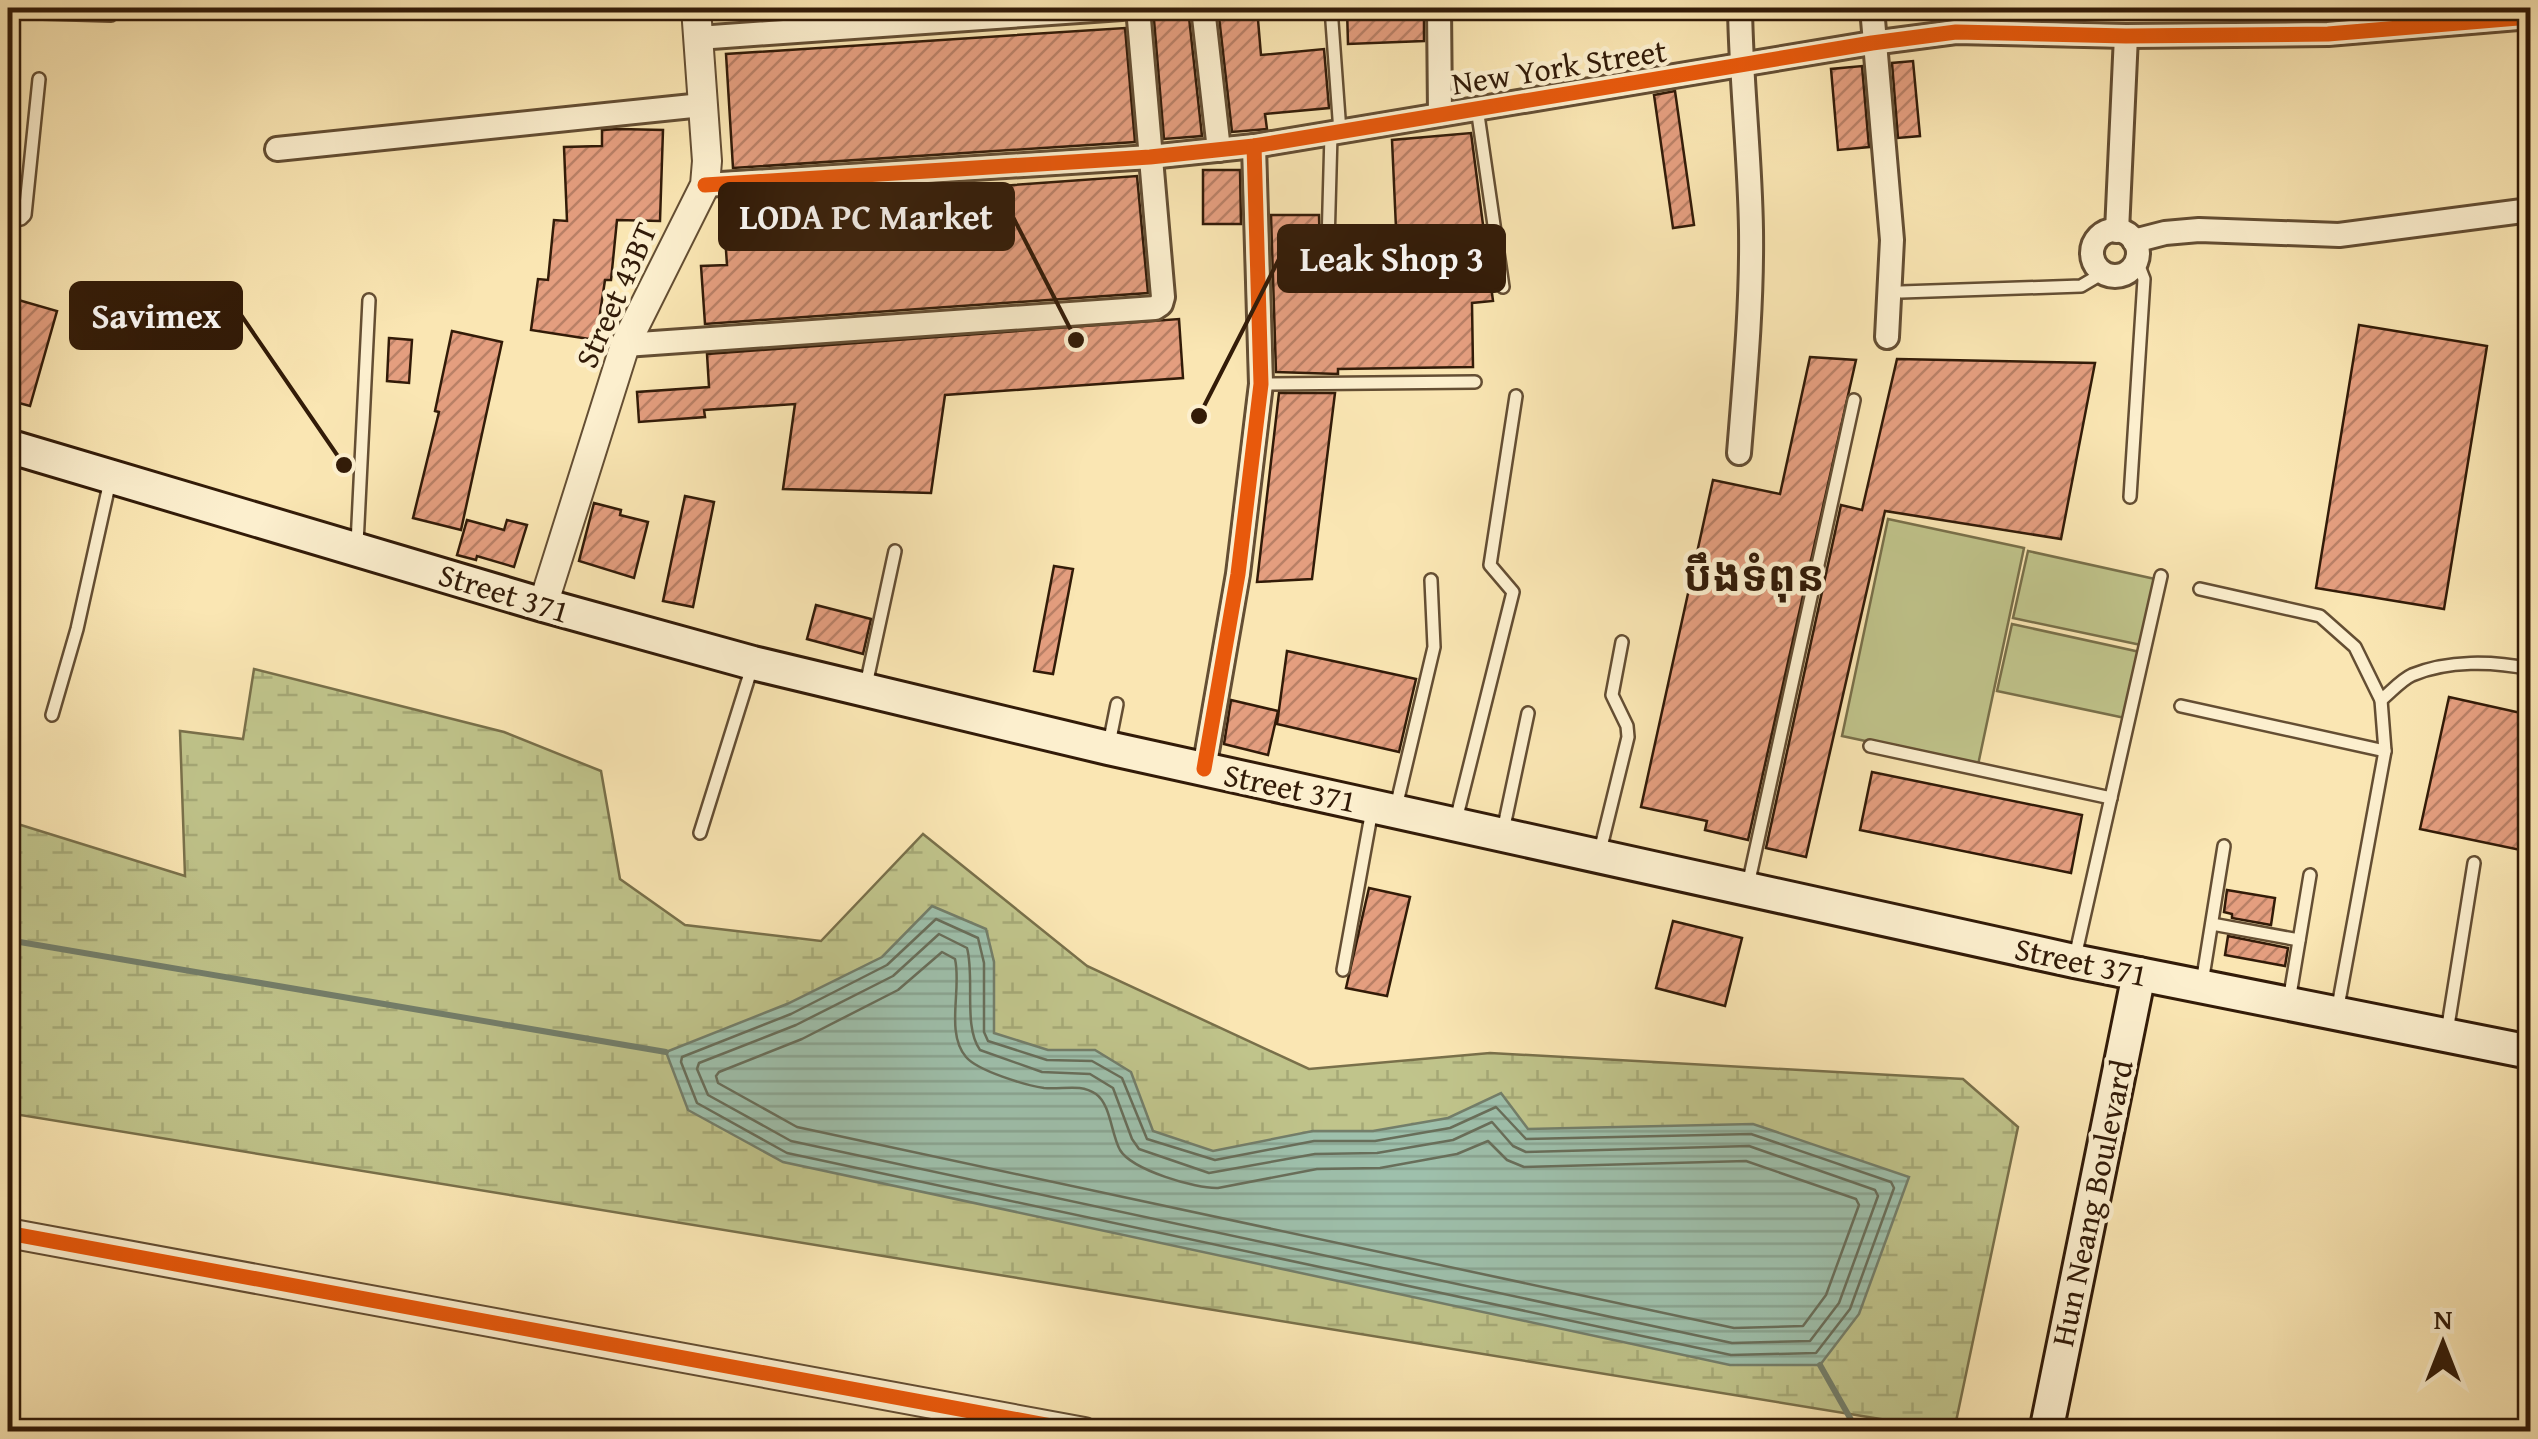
<svg xmlns="http://www.w3.org/2000/svg" width="2538" height="1439" font-family="'Gentium Book Plus','Noto Sans Khmer',serif">
<style>
.grass{fill:#c0c48b;stroke:#79704a;stroke-width:2.5}
.wetland{fill:url(#wetland-marsh);stroke:#79704a;stroke-width:2.5}
.water{fill:url(#water-rules);stroke:#737e6a;stroke-width:2.5}
.lines{fill:none;stroke-linecap:round;stroke-linejoin:round}
.shore{stroke:#686e5a;stroke-width:2.5}
.stream{stroke:#737e6a;stroke-width:6}
.building{fill:url(#building-hatch);stroke:#321b08;stroke-width:2.5}
.service-casing{stroke:#644e33;stroke-width:16}
.minor-casing{stroke:#644e33;stroke-width:28}
.tertiary-casing{stroke:#644e33;stroke-width:32}
.secondary-casing{stroke:#321b08;stroke-width:38}
.service{stroke:#fcefce;stroke-width:11}
.minor{stroke:#fcefce;stroke-width:22}
.tertiary{stroke:#fcefce;stroke-width:28}
.secondary{stroke:#fcefce;stroke-width:32}
.cycleway-casing{stroke:#fcefce;stroke-width:21}
.cycleway{stroke:#e8590c;stroke-width:15}
.labels{text-anchor:middle;stroke-width:9;stroke-linejoin:round;paint-order:stroke}
.street-label{font-size:32px;fill:#321b08;stroke:#fcefce}
.district-label{font-size:42px;font-weight:bold;fill:#321b08;stroke:#fcefce}
.leader{fill:none;stroke:#321b08;stroke-width:4}
.callout-dot{fill:#321b08;stroke:#fcefce;stroke-width:4}
.callout{fill:#321b08;stroke:#321b08;stroke-width:4}
.callout-label{font-size:35px;text-anchor:middle;font-weight:bold;fill:#fff}
</style>
<defs>
<pattern id="wetland-marsh" width="20" height="14" patternUnits="userSpaceOnUse" patternTransform="scale(2.5)"><rect width="20" height="14" fill="#c0c48b"/><path d="M1 5h8M5 5V1M11 12h8M15 12V8" fill="none" stroke="#a5a876"/></pattern>
<pattern id="water-rules" width="6" height="5" patternUnits="userSpaceOnUse" patternTransform="scale(2.5)"><rect width="6" height="5" fill="#9ec0ac"/><path d="M0 2.5h6" fill="none" stroke="#89a492"/></pattern>
<pattern id="building-hatch" width="6" height="6" patternUnits="userSpaceOnUse" patternTransform="scale(2.5)"><rect width="6" height="6" fill="#e49e7f"/><path d="M-1 1l2-2M0 6l6-6M5 7l2-2" fill="none" stroke="#b98066"/></pattern>
</defs>
<rect width="100%" height="100%" fill="#fae6b3"/>
<filter id="stains"><feTurbulence type="fractalNoise" baseFrequency=".002" numOctaves="4"/><feColorMatrix values="0 0 0 0 .2 0 0 0 0 .09 0 0 0 0 .02 0 0 0 .5 -.17"/></filter>
<radialGradient id="worn" r=".72"><stop offset=".6" stop-color="#630" stop-opacity="0"/><stop offset="1" stop-color="#630" stop-opacity=".3"/></radialGradient>
<g class="grass">
<polygon points="1888,519 2024,548 1978,765 1842,736"/>
<polygon points="2028,551 2155,579 2141,645 2013,618"/>
<polygon points="2012,624 2140,652 2125,718 1997,691"/>
</g>
<polygon class="wetland" points="254,669 504,732 601,771 620,879 685,925 821,941 923,834 1087,966 1309,1069 1490,1053 1963,1079 2018,1127 1954,1431 8,1113 8,821 185,876 180,731 243,739"/>
<polygon class="water" points="932,906 986,929 994,962 994,1033 1048,1050 1095,1050 1131,1072 1153,1131 1213,1151 1313,1131 1373,1131 1448,1118 1501,1093 1528,1129 1753,1124 1909,1177 1859,1314 1820,1365 1730,1365 783,1162 688,1110 666,1052 787,1004 882,957"/>
<g class="lines">
<g class="shore">
<polygon points="936,919 978,938 984,963 984,1032 988,1041 1047,1060 1092,1061 1122,1078 1147,1139 1215,1160 1314,1141 1375,1141 1450,1128 1496,1107 1526,1139 1751,1134 1891,1182 1894,1188 1850,1309 1816,1353 1731,1355 787,1153 697,1103 681,1062 682,1057 791,1014 887,965"/>
<path d="M939,934L967,948C975,977 963,1027 980,1050L1042,1072L1090,1074L1113,1088L1132,1139L1139,1149L1209,1173L1315,1154L1377,1153L1453,1140L1492,1122L1513,1146L1526,1152L1749,1146L1875,1190L1878,1196L1839,1303L1810,1341L1732,1343L791,1141L708,1095L697,1069L699,1063L796,1025L893,976Z"/>
<path d="M942,952L955,959C962,989 945,1032 966,1057C978,1071 1025,1085 1044,1088C1062,1090 1080,1083 1096,1094C1111,1105 1111,1134 1120,1150C1132,1170 1196,1189 1218,1188L1317,1169L1380,1168L1457,1154L1488,1141L1507,1160L1524,1167L1746,1161L1856,1199L1859,1205L1826,1295L1803,1326L1734,1328L797,1127L718,1083L716,1076L719,1072L802,1039L898,990Z"/>
</g>
<g class="stream">
<polyline points="8,940 666,1052"/>
<polyline points="1820,1365 1858,1432"/>
</g>
</g>
<g class="building">
<polygon points="1153,8 1188,8 1202,136 1164,139"/>
<polygon points="1218,8 1257,8 1261,55 1324,49 1329,108 1265,114 1267,129 1232,132"/>
<polygon points="1424,8 1424,41 1348,44 1347,9"/>
<polygon points="1125,28 1135,142 733,168 726,54"/>
<polygon points="1913,61 1920,136 1898,138 1892,63"/>
<polygon points="1862,66 1869,147 1838,150 1831,69"/>
<polygon points="1675,91 1694,225 1673,228 1654,95"/>
<polygon points="619,129 663,130 660,221 617,220 611,280 605,280 596,340 531,330 538,279 548,280 554,220 567,221 564,147 602,146 602,130"/>
<polygon points="1471,133 1493,301 1472,303 1473,367 1338,369 1338,374 1276,372 1271,215 1319,215 1320,252 1397,250 1392,140"/>
<polygon points="1203,170 1240,170 1241,224 1203,224"/>
<polygon points="1137,176 1148,293 705,324 701,266 727,265 723,206 736,205 735,198 793,194 793,201"/>
<polygon points="8,297 57,311 30,406 8,400"/>
<polygon points="1179,319 1183,378 945,395 931,493 783,489 795,404 704,410 705,417 639,422 637,392 709,387 707,354"/>
<polygon points="2359,325 2487,346 2444,609 2316,588"/>
<polygon points="452,331 502,342 461,530 413,518 439,412 435,411"/>
<polygon points="389,338 412,340 409,383 387,381"/>
<polygon points="1810,357 1856,360 1748,840 1705,830 1707,821 1641,807 1713,480 1780,494"/>
<polygon points="1897,359 2095,363 2061,539 1885,511 1806,857 1766,848 1841,505 1862,510"/>
<polygon points="1279,393 1335,393 1312,579 1257,582"/>
<polygon points="685,496 714,502 693,607 663,601"/>
<polygon points="594,503 621,510 620,515 648,522 634,578 579,561"/>
<polygon points="467,520 504,530 507,520 527,525 514,567 477,556 476,560 457,555"/>
<polygon points="1054,566 1073,569 1053,674 1034,671"/>
<polygon points="816,605 871,619 863,654 807,639"/>
<polygon points="1287,651 1416,679 1399,752 1277,724"/>
<polygon points="2449,697 2530,715 2530,852 2420,829"/>
<polygon points="1231,700 1278,711 1268,755 1224,744"/>
<polygon points="1872,772 2082,815 2071,873 1860,830"/>
<polygon points="1369,888 1410,897 1387,996 1346,988"/>
<polygon points="2227,890 2275,898 2271,925 2232,918 2232,914 2224,912"/>
<polygon points="1673,921 1742,938 1725,1006 1656,988"/>
<polygon points="2228,936 2288,948 2285,966 2225,955"/>
</g>
<g class="lines">
<g class="service-casing">
<g id="service">
<polyline points="1331,8 1340,132"/>
<polyline points="8,12 111,15"/>
<polyline points="1477,108 1503,287"/>
<polyline points="8,220 21,219 25,215 39,79"/>
<polyline points="1328,244 1331,134"/>
<polyline points="1901,292 2081,286 2103,273"/>
<polyline points="1261,384 1475,382"/>
<polyline points="2130,497 2144,279 2137,261"/>
<polyline points="357,544 369,300"/>
<polyline points="2200,589 2320,616 2355,647 2381,700 2385,751 2337,1012"/>
<polyline points="866,685 895,551"/>
<path d="M2381,700C2391,692 2401,680 2412,675C2448,660 2493,661 2530,669"/>
<polyline points="2181,706 2385,751"/>
<polyline points="52,715 77,629 110,481"/>
<polyline points="1109,744 1117,704"/>
<polyline points="1870,746 2111,798"/>
<polyline points="1396,807 1434,647 1431,580"/>
<polyline points="1455,824 1513,592 1490,565 1516,396"/>
<polyline points="1503,831 1528,713"/>
<polyline points="700,833 752,667"/>
<polyline points="1599,855 1628,737 1627,726 1612,695 1622,642"/>
<polyline points="1748,885 1854,400"/>
<polyline points="2212,924 2299,940"/>
<polyline points="2075,957 2161,576"/>
<polyline points="1343,970 1372,810"/>
<polyline points="2202,983 2224,846"/>
<polyline points="2289,1001 2310,875"/>
<polyline points="2447,1032 2474,863"/>
</g>
</g>
<g class="minor-casing">
<g id="minor">
<polyline points="1203,8 1219,150"/>
<polyline points="1439,8 1440,114"/>
<polyline points="1872,8 1892,240 1887,337"/>
<polyline points="698,38 1122,8"/>
<polyline points="277,149 702,105"/>
<polyline points="705,185 1150,157 1254,146 1872,43 1956,32 2126,36 2328,34 2530,17"/>
<circle cx="2115" cy="253" r="23"/>
<polyline points="2117,231 2126,36"/>
<polyline points="2134,241 2165,233 2199,230 2339,235 2530,210"/>
<polyline points="625,345 1155,308 1161,304 1163,297 1138,8"/>
<path d="M1739,453C1745,379 1752,305 1751,230C1750,156 1741,82 1740,8"/>
<polyline points="1204,769 1238,574 1261,384 1254,146"/>
</g>
</g>
<g class="tertiary-casing">
<g id="tertiary">
<polyline points="543,605 625,345 705,185 707,161 696,8"/>
<polyline points="8,1233 1084,1432"/>
</g>
</g>
<g class="secondary-casing">
<g id="secondary">
<polyline points="8,446 543,605 753,663 1108,748 2074,961 2530,1052"/>
<polyline points="2046,1432 2139,974"/>
</g>
</g>
<use href="#service" class="service"/>
<use href="#minor" class="minor"/>
<use href="#tertiary" class="tertiary"/>
<use href="#secondary" class="secondary"/>
<g class="cycleway-casing">
<g id="cycleway">
<polyline points="705,185 1150,157 1254,146 1872,43 1956,32 2126,36 2328,34 2530,17"/>
<polyline points="1204,769 1238,574 1261,384 1254,146"/>
<polyline points="8,1233 1084,1432"/>
</g>
</g>
<use href="#cycleway" class="cycleway"/>
</g>
<g class="labels">
<g class="street-label">
<text transform="translate(1559 67) rotate(-9)" y="11">New York Street</text>
<text transform="translate(616 295) rotate(-66)" y="11">Street 43BT</text>
<text transform="translate(504 593) rotate(17)" y="11">Street 371</text>
<text transform="translate(1290 788) rotate(12)" y="11">Street 371</text>
<text transform="translate(2081 962) rotate(12)" y="11">Street 371</text>
<text transform="translate(2092 1203) rotate(-78)" y="11">Hun Neang Boulevard</text>
</g>
<g class="district-label">
<text x="1754" y="591">បឹងទំពុន</text>
</g>
</g>
<path class="leader" d="M1076 340L1013 217M1199 416L1279 259M344 465L241 315"/>
<g class="callout-dot">
<circle cx="1076" cy="340" r="10"/>
<circle cx="1199" cy="416" r="10"/>
<circle cx="344" cy="465" r="10"/>
</g>
<g class="callout">
<rect x="720" y="184" width="293" height="65" rx="10"/>
<rect x="1279" y="226" width="225" height="65" rx="10"/>
<rect x="71" y="283" width="170" height="65" rx="10"/>
</g>
<g class="callout-label">
<text x="866" y="229">LODA PC Market</text>
<text x="1392" y="271">Leak Shop 3</text>
<text x="156" y="328">Savimex</text>
</g>
<rect width="2538" height="1439" fill="none" stroke="#fae6b3" stroke-width="40"/>
<rect x="10" y="10" width="2518" height="1419" fill="none" stroke="#321b08" stroke-width="5"/>
<rect x="20" y="20" width="2498" height="1399" fill="none" stroke="#321b08" stroke-width="2.5"/>
<g transform="translate(2443 1344)" stroke="#fcefce" stroke-width="8" paint-order="stroke">
<path d="M0-8L18 38L0 25L-18 38Z" fill="#321b08"/>
<text y="-15" font-size="28" font-weight="bold" text-anchor="middle" fill="#321b08">N</text>
</g>
<rect width="100%" height="100%" filter="url(#stains)"/>
<rect width="100%" height="100%" fill="url(#worn)"/>
</svg>
